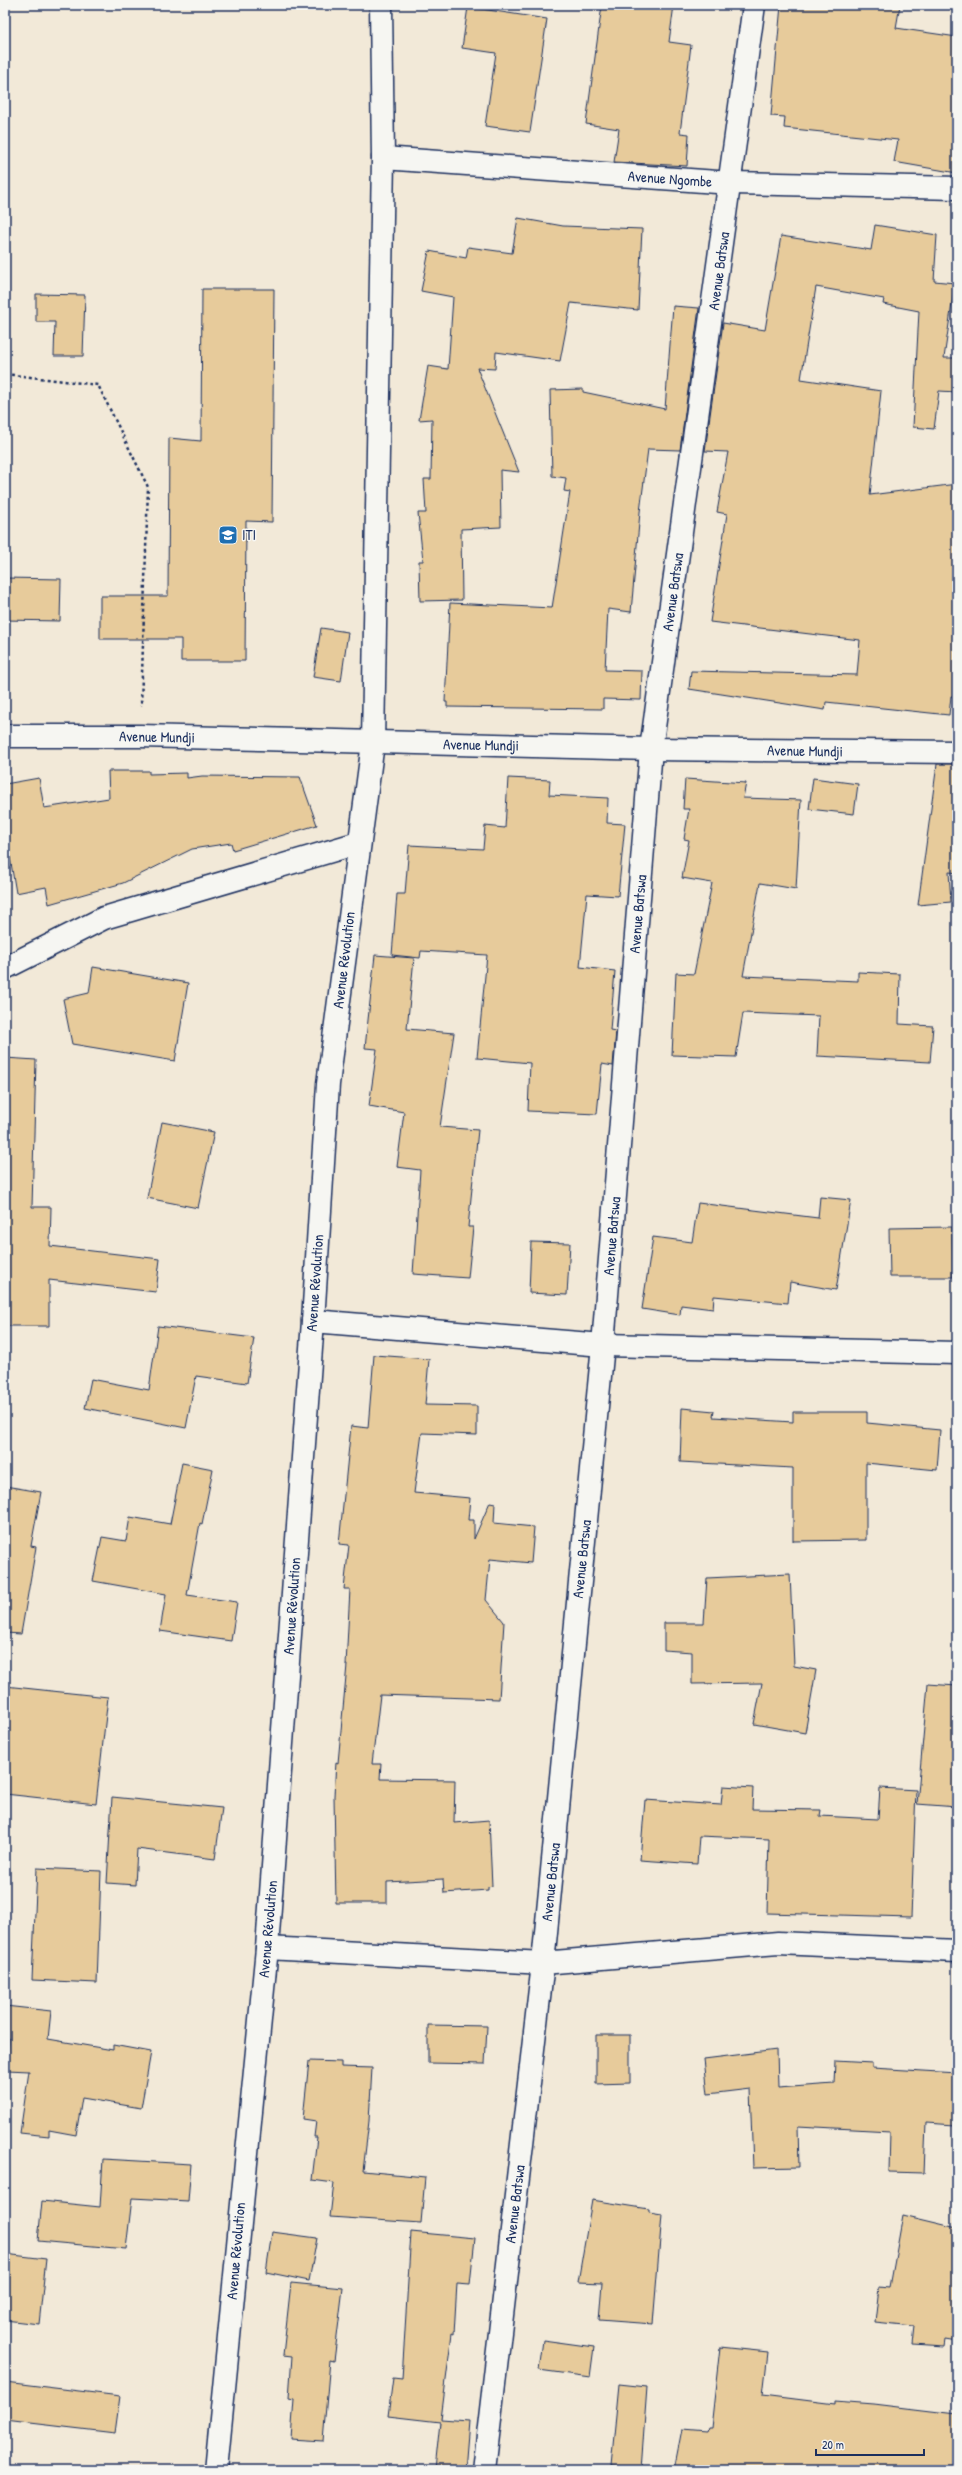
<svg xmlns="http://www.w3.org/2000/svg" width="962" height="2475" font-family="'Patrick Hand',sans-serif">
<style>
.building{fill:#e7cb9b;stroke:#1b2f5e}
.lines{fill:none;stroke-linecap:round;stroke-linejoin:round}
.street-casing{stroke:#1b2f5e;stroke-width:25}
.secondary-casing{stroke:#1b2f5e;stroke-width:25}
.path{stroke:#1b2f5e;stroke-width:2.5;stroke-dasharray:3 3;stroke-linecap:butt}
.street{stroke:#f6f6f2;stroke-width:22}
.secondary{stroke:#f6f6f2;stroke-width:22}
.labels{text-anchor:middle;stroke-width:3;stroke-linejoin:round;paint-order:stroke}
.street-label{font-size:15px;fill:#1b2f5e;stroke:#f6f6f2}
.poi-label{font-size:15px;fill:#1b2f5e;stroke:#f6f6f2;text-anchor:start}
</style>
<rect width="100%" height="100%" fill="#f2e9d8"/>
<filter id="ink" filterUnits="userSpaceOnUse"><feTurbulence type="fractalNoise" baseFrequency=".025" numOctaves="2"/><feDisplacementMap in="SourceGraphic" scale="8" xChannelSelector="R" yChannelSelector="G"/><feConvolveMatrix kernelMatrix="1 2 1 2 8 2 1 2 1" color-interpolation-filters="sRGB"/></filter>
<g filter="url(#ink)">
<g class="building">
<polygon points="602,5 674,5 669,42 691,45 680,133 689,134 687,166 614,162 619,129 586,124"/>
<polygon points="781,5 900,5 896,28 957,37 957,173 894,162 898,140 784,128 785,117 771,116"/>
<polygon points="468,7 547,19 530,132 485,126 496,53 462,48"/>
<polygon points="518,218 563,226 642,229 638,310 571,303 560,361 496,352 495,369 477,368 519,472 500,470 501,527 461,529 462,600 420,601 419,561 423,561 418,513 426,513 424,479 431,479 432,419 419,420 428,366 448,369 453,297 421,291 429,251 466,258 468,247 512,253"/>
<polygon points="875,225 937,235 934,281 955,283 944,358 957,358 957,392 939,391 934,429 913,427 919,311 883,304 884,299 816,287 801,379 881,391 870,495 957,484 957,549 953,588 957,589 957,697 951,696 949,715 826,702 825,710 689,689 691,671 857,675 860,640 710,622 727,514 717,512 728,452 705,451 723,323 765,330 781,236 871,250"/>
<polygon points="202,289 274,289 272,522 246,521 245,661 181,661 181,639 100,639 100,596 168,596 169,438 201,441"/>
<polygon points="36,294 85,295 83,356 54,356 55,322 36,322"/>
<polygon points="673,306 699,308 680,450 648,449 640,512 631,612 608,609 605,670 642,671 641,700 603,699 603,709 447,707 447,702 445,702 450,603 552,608 570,492 564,491 566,478 552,476 550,390 583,389 583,392 665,409"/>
<polygon points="5,578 61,579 60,621 5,620"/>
<polygon points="321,628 348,632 341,681 313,677"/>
<polygon points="937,764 957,764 957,873 949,872 951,902 918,905"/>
<polygon points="108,771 149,771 149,774 187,773 187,778 202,776 300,777 317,825 233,850 231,843 192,849 123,883 49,904 46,887 16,893 5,827 5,784 39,778 44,808 109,798"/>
<polygon points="508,778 550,780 549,795 608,798 607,823 625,824 618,896 587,894 580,967 615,971 610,1030 616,1031 613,1066 602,1064 597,1114 528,1111 530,1063 477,1058 487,955 421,951 420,958 392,955 397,894 405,894 409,845 483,849 485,826 505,828"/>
<polygon points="813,778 858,784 854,814 809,809"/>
<polygon points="685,779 746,783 743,798 801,800 796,889 760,883 743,976 858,981 858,972 900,974 899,1024 933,1026 930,1062 817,1056 819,1016 743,1013 736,1057 672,1055 676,973 694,974 712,883 682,878 689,840 684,839 689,809 683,809"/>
<polygon points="375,955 414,958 407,1029 454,1033 440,1127 478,1130 468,1227 473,1227 468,1278 413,1274 420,1170 397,1167 404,1112 369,1106 377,1049 365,1048"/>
<polygon points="93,967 188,983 175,1061 72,1044 63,999 89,993"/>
<polygon points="5,1058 36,1060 32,1207 51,1207 50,1246 160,1259 156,1292 49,1280 49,1326 5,1326"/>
<polygon points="162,1122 214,1132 198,1208 147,1198"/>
<polygon points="820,1197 851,1200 836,1290 790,1282 788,1303 714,1296 713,1309 681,1305 680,1315 642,1309 653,1237 692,1242 698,1203 818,1218"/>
<polygon points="952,1227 953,1277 890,1277 889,1228"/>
<polygon points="531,1242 570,1243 567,1295 529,1293"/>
<polygon points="158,1326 254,1338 247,1383 196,1376 186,1428 85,1408 91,1379 149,1390"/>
<polygon points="374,1355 429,1359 425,1405 477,1406 477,1435 422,1433 414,1493 470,1498 468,1520 474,1520 474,1539 490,1502 495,1503 494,1523 534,1527 531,1563 490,1559 486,1600 504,1622 499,1699 380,1695 372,1764 381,1764 380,1779 455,1780 454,1823 489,1820 492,1886 488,1887 488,1890 444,1893 443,1879 387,1882 387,1903 336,1903 334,1796 336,1762 338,1763 347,1665 346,1665 350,1589 344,1589 349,1545 339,1544 351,1426 368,1428"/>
<polygon points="682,1408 714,1411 713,1417 793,1422 793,1412 867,1412 867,1423 940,1430 937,1470 866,1463 866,1540 793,1541 793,1468 680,1462"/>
<polygon points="182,1463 213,1469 202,1524 200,1523 187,1595 237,1602 231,1641 160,1631 166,1594 93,1581 102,1537 126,1541 130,1517 170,1524"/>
<polygon points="5,1486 41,1492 31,1546 36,1547 21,1634 5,1633"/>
<polygon points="790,1574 794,1666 816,1670 805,1733 754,1724 762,1683 692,1684 692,1652 664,1650 664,1623 704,1623 707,1578"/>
<polygon points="928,1684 957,1686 957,1807 917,1804"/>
<polygon points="5,1686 108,1697 96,1804 5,1794"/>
<polygon points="723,1786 753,1788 752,1809 821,1810 820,1816 878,1819 880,1788 916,1790 911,1917 767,1913 769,1839 699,1836 697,1864 640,1860 645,1800 721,1805"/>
<polygon points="112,1797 222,1808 215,1859 137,1849 135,1885 107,1883"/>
<polygon points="37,1868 101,1871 97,1983 32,1980"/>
<polygon points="5,2006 51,2011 48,2039 113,2050 113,2045 151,2052 141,2108 82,2098 76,2135 49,2130 49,2136 20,2133 29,2071 7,2070 9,2038 5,2038"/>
<polygon points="428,2025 487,2026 485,2064 428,2063"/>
<polygon points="596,2035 630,2035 630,2083 596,2084"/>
<polygon points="777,2050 778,2088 834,2084 835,2061 872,2063 872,2068 957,2073 955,2125 926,2123 924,2173 889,2172 890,2131 798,2126 799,2167 753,2168 750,2089 708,2094 704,2059"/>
<polygon points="309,2061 341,2062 341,2067 372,2068 369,2121 363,2171 425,2177 421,2223 330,2217 334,2183 312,2180 317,2137 314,2137 316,2121 303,2119"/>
<polygon points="103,2159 191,2164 188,2201 132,2198 126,2249 38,2241 42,2201 100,2207"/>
<polygon points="592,2200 649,2209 649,2212 662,2214 653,2324 599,2320 602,2283 578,2282"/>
<polygon points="903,2215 957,2228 957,2342 945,2340 944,2347 912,2345 914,2326 875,2322 879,2286 890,2287"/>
<polygon points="272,2232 317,2238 309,2281 266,2272"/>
<polygon points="411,2232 475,2238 470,2284 457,2283 454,2334 452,2333 441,2419 469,2421 465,2470 435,2470 440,2422 388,2416 393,2378 402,2379"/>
<polygon points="5,2254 46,2259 39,2324 5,2320"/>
<polygon points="291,2283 343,2288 334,2361 330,2360 323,2441 291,2439 294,2399 289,2398 292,2356 283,2355"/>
<polygon points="543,2340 594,2347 590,2377 539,2370"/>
<polygon points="720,2347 768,2352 763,2395 835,2404 835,2401 874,2404 957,2414 957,2470 674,2470 682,2429 707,2431 708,2428 711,2428"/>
<polygon points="5,2382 120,2396 115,2433 5,2420"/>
<polygon points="619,2384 647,2387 641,2469 611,2466"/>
</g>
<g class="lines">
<g class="street-casing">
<g id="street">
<polyline points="383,158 731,183 957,188"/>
<polyline points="5,968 104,918 358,843"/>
<polyline points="313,1321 603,1345 957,1353"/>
<polyline points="267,1948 543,1963 778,1943 957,1951"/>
<polyline points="484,2470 543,1963 603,1345 651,749 754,5"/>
</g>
</g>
<g class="secondary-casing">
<g id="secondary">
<polyline points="5,736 140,736 651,749 957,752"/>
<polyline points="216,2470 267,1948 313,1321 328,1084 373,743 383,158 381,5"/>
</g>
</g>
<polyline class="path" points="5,374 98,385 148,487 141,706"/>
<use href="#street" class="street"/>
<use href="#secondary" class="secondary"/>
</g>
</g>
<defs>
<g id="school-square" transform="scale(1)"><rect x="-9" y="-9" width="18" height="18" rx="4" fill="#1f6fb2" stroke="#f6f6f2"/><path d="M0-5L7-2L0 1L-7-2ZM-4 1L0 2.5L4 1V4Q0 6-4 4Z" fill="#fff"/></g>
</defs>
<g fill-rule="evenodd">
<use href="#school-square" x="228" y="535"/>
</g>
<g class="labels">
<g class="street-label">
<text transform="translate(670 179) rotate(4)" y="5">Avenue Ngombe</text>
<text transform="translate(719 271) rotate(-82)" y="5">Avenue Batswa</text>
<text transform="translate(673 592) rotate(-82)" y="5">Avenue Batswa</text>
<text transform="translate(157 737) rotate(1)" y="5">Avenue Mundji</text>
<text transform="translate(481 745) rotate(1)" y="5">Avenue Mundji</text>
<text transform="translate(805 751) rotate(1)" y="5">Avenue Mundji</text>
<text transform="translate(638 914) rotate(-85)" y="5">Avenue Batswa</text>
<text transform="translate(344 960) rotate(-83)" y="5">Avenue Révolution</text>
<text transform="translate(612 1236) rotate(-85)" y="5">Avenue Batswa</text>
<text transform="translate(315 1283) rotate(-86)" y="5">Avenue Révolution</text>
<text transform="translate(582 1559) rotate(-84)" y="5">Avenue Batswa</text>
<text transform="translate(292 1606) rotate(-86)" y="5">Avenue Révolution</text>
<text transform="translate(551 1882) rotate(-84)" y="5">Avenue Batswa</text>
<text transform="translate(268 1929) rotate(-85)" y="5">Avenue Révolution</text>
<text transform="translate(515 2204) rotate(-83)" y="5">Avenue Batswa</text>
<text transform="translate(236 2251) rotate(-85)" y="5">Avenue Révolution</text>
</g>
<g class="poi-label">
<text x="242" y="540">ITI</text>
</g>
</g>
<rect width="962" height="2475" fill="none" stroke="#f6f6f2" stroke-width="20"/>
<rect x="10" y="10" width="942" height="2455" fill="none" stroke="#1b2f5e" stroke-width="1.5" filter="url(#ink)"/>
<path d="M816 2449v6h108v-6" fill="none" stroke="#1b2f5e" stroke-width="2"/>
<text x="822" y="2449" font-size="12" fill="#1b2f5e" stroke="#f6f6f2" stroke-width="3" paint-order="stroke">20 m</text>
</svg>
